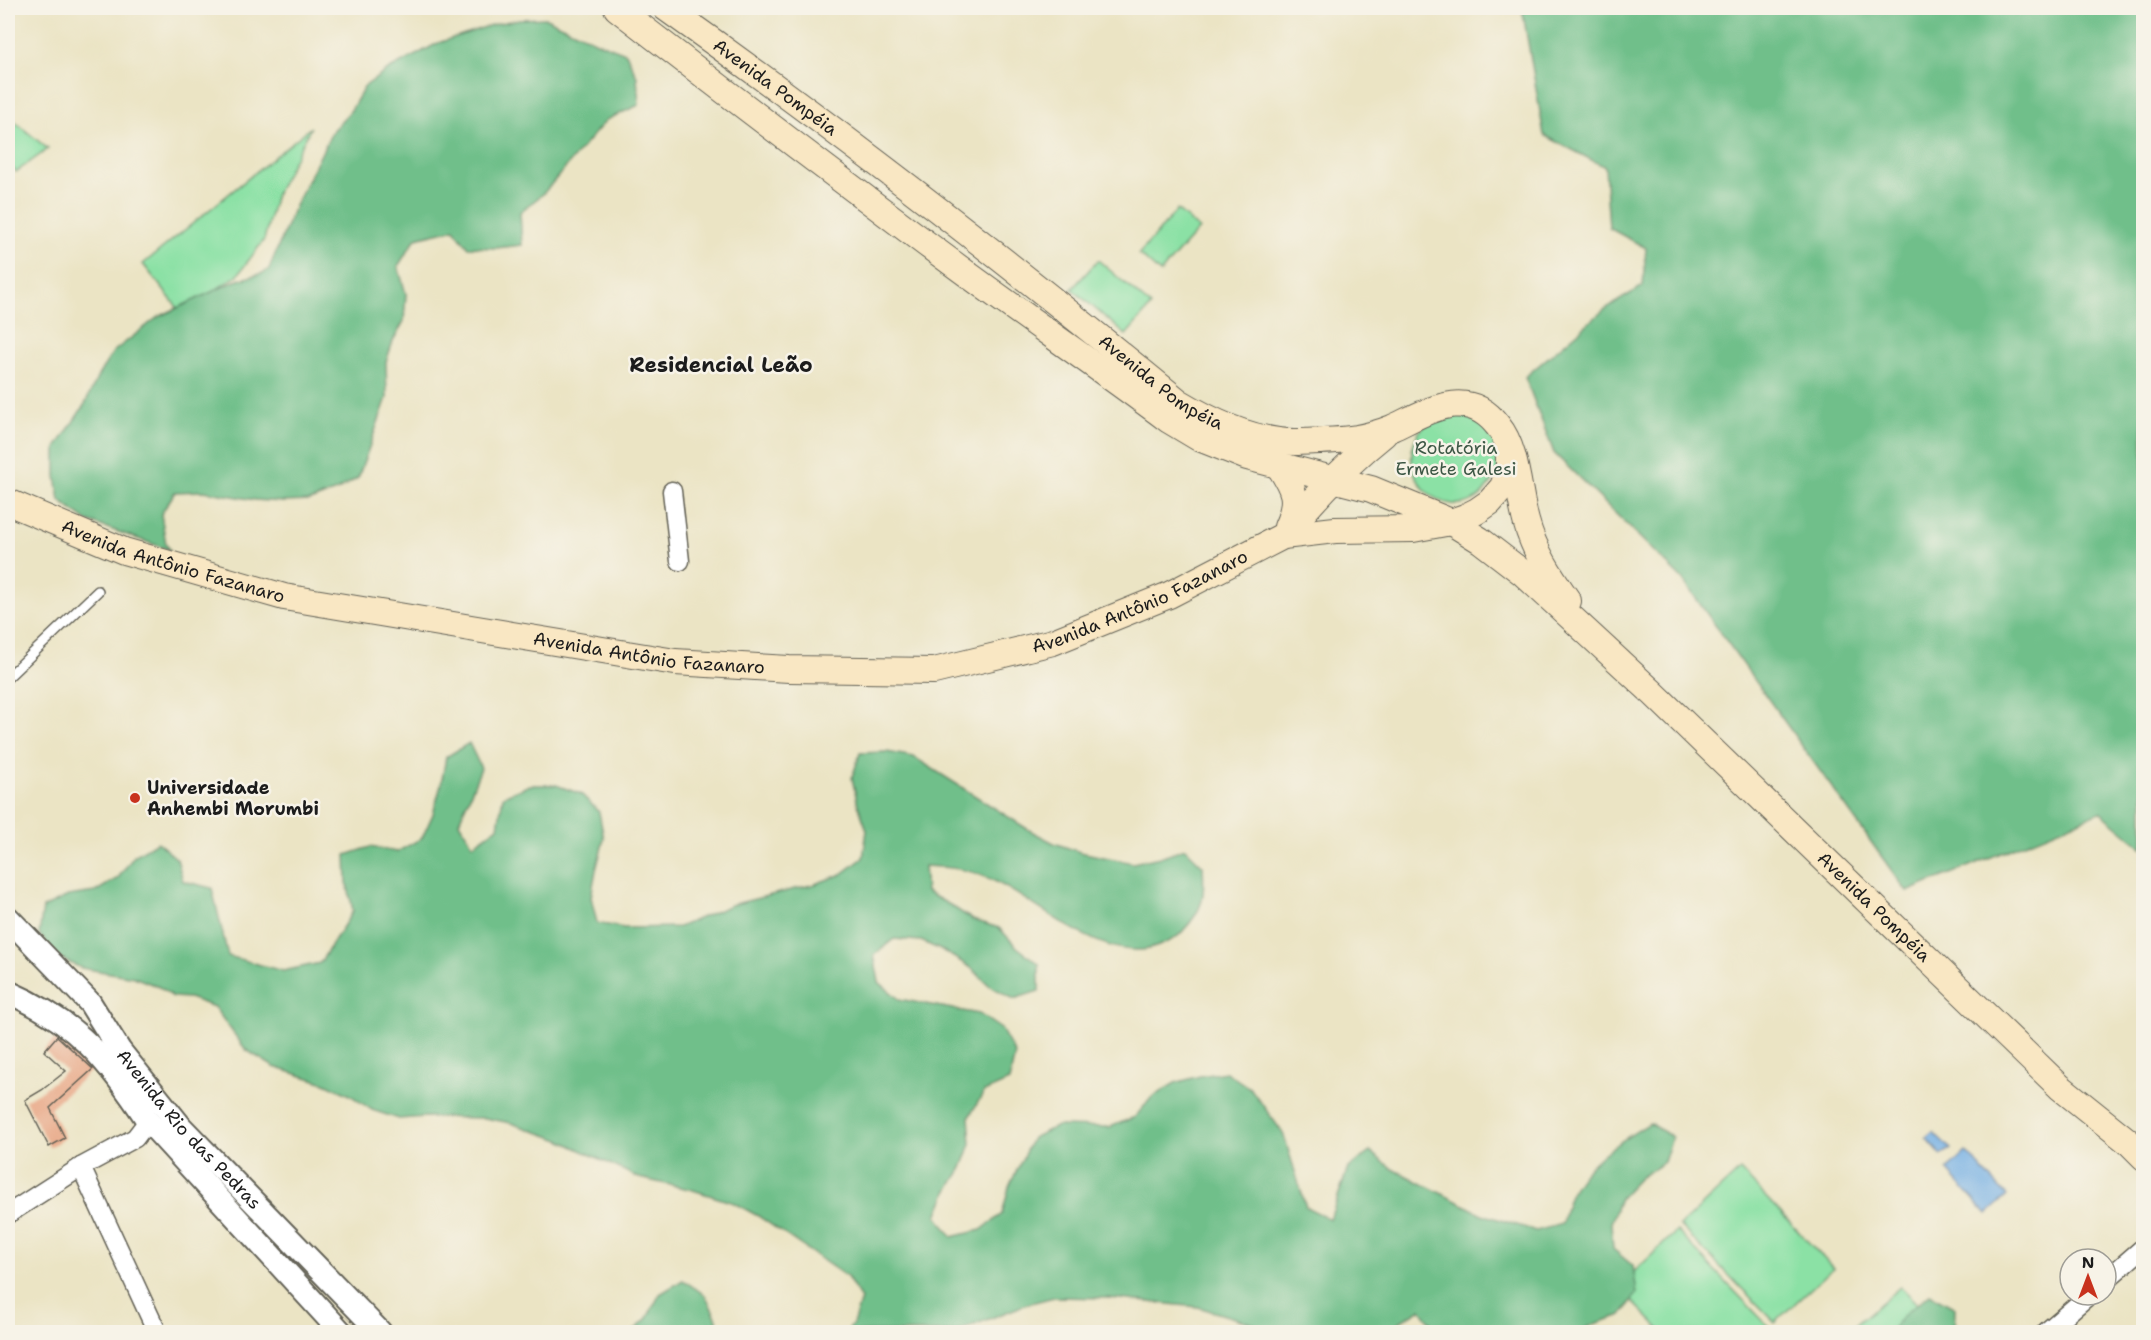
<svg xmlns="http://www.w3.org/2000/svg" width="2151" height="1340" font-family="'Shantell Sans',sans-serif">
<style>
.green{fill:#8be1a5;stroke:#547e60;stroke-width:1.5}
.forest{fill:#70bf8a;stroke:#466e53;stroke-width:1.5}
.water{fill:#73afe4;stroke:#486680;stroke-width:1.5}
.building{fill:#e7a27f}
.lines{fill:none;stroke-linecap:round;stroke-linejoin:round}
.service-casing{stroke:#646257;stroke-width:12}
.minor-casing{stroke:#646257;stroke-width:21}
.tertiary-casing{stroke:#646257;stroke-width:26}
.secondary-casing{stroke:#646257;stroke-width:28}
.service{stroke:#fff;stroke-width:9}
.minor{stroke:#fff;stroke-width:18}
.tertiary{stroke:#fff;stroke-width:22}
.secondary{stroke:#f9e7c3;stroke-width:26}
.poi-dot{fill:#c8321e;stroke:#f7f3e8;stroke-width:2}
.labels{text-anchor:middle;stroke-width:5;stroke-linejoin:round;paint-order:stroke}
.street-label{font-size:18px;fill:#1c1c1c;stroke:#f7f3e8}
.park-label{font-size:18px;fill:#3d5745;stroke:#f7f3e8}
.poi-label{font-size:18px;font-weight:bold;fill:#1c1c1c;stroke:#f7f3e8;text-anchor:start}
.quarter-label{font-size:21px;font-weight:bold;fill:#1c1c1c;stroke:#f7f3e8}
</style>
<rect width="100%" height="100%" fill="#f7f3e8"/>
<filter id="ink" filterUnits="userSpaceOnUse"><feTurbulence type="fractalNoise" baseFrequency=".0167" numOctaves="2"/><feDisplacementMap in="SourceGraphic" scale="12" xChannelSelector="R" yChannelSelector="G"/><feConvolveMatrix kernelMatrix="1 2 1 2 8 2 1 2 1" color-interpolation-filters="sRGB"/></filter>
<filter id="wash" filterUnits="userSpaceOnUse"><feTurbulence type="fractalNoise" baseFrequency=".008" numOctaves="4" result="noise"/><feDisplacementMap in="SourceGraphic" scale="24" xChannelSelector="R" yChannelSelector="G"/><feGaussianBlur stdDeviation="1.35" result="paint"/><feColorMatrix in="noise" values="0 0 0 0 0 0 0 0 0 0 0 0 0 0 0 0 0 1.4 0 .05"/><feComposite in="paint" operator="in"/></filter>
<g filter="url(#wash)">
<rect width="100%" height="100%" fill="#ebe4c4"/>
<g class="green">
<polygon points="8,116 48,149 16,172 8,162"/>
<polygon points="311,127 276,194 264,240 237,276 181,312 143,264"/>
<polygon points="1177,210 1199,229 1160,273 1139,254"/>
<polygon points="1098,260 1151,306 1126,335 1072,289"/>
<path d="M1451,414C1471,418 1477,417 1490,433C1492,436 1497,441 1498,444C1502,456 1498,474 1491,483C1487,487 1483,494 1479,497C1444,521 1401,481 1414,443C1416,437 1420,429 1426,425C1434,420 1443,417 1451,414Z"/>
<polygon points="1740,1170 1833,1268 1775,1322 1680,1226"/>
<polygon points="1677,1231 1771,1329 1768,1332 1663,1332 1618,1287"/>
<polygon points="1900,1287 1946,1332 1847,1332"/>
</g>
<g class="forest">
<polygon points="1522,8 2143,8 2143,848 2100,812 1907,892 1682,579 1554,453 1525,377 1605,309 1643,286 1646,248 1609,228 1605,167 1544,135"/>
<polygon points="546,18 597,42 626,53 637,77 639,105 606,120 543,194 520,212 522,245 496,248 468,247 454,229 416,238 398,266 406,294 404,321 393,341 386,362 387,398 358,478 336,491 310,501 283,502 255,500 204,491 175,492 161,514 166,544 170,550 87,521 60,501 56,476 56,448 85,404 99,374 113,352 158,317 235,281 263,273 269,269 295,206 332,132 351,110 365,86 388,70 438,43 491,25 519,19"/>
<path d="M469,743L481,768L459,822L473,845L498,827L503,796L530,785H556L581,794L599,812L604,839L596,870L591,897L597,923L624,928L679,927L731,905L815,884L842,874L863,858L867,830L858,805L852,778L860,753L887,752L914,757L1029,830L1054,843L1080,852L1133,863L1160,857L1185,848L1203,866C1205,897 1204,909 1182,932C1177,938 1171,941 1163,944C1105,973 1031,892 978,874C961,868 943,867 924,866L926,892L950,905L973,920L999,928L1017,947L1039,964V991L1014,999L990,986L970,967L945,952L921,941L894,939L874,955L879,982L899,999L979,1014L1001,1029L1015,1054L1009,1081L984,1092L969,1117L971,1144L962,1168L947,1192L937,1216L952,1237L981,1230L1002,1214L1009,1187L1032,1138L1057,1126L1110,1127L1135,1117L1152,1097L1175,1083L1200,1076L1226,1072L1251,1089L1283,1133L1306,1207L1330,1219L1348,1168L1370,1152L1393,1169L1482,1214L1536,1231L1562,1224C1564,1215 1566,1205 1569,1197C1584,1162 1619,1142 1650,1123L1672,1137L1664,1162L1639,1178L1620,1198L1611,1223L1613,1249L1633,1266L1637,1293L1622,1315L1597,1323L1578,1332H1437L1421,1309L1398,1323L1397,1332H1273L1251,1323L1198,1307L1109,1298L1054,1297L1027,1304L956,1332H847L853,1324L861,1299L847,1277L758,1216L734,1203L693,1190L639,1178L560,1140L511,1123L485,1118L425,1117L399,1119L372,1110L350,1095L325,1083L274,1067L246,1050L214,1007L189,998L173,997L159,987L134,977L81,968L57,957L39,934L43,908L68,896L95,892L118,878L134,856L157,842L177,859L183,881L212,888L228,956L283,971L320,963L353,911L347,882L346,855L370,847L397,852L422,838L433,814L441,785L446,757Z"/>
<polygon points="683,1280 705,1295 717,1319 718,1332 633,1332 647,1318 660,1294"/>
<polygon points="1930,1294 1955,1308 1954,1332 1889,1332 1909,1310"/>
</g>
<g class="water">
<polygon points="1933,1132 1951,1149 1941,1155 1926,1138"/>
<polygon points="1966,1152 2007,1196 1987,1214 1947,1170"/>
</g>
<g id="blocks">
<polygon class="building" points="57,1036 93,1069 50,1108 65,1138 49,1147 25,1100 42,1090 66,1071 44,1051"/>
</g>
</g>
<g filter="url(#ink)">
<use href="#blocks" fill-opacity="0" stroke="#646257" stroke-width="1.5"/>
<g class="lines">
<g class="service-casing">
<polyline id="service" points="8,677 98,591"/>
</g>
<g class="minor-casing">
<g id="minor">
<polyline points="672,491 680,561"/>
<polyline points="81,1167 157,1332"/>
<polyline points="8,1214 81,1167 135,1138 148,1121"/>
<polyline points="2106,1280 2144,1247"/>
<polyline points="2046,1332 2089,1295"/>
</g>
</g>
<g class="tertiary-casing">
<g id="tertiary">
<path id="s1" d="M8,918L90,1003L120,1051L181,1127L380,1332"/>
<path d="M8,992C77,1022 108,1060 148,1121L341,1332"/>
</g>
</g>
<g class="secondary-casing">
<g id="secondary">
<path id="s2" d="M617,8C716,85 816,161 916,236C999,299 1086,358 1169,420L1199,438L1247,457L1371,489L1451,522L1480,540L1523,573L1653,693L2060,1087L2130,1143L2144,1157"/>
<path id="s3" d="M666,8C842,133 1012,265 1179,402C1214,423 1256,443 1298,442C1318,441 1338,441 1357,438C1368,436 1382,432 1392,428C1427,412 1467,385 1498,426C1517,449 1518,492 1526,521C1534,551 1550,575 1568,601"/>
<path d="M1279,466C1295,490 1299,500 1287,527"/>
<path id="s4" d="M8,502L124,551L284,597L675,662L789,669L934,671L1053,642L1169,595L1283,536L1335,530L1413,529L1451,522L1465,517L1477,511L1490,502L1503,487L1509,469V450"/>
<path d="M1283,536C1315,497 1345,465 1384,434"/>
</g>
</g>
<use href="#service" class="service"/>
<use href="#minor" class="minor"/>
<use href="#tertiary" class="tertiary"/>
<use href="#secondary" class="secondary"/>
</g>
</g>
<circle class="poi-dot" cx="135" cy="798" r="6"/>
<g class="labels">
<g class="street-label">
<text dy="6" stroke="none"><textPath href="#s3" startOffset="135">Avenida Pompéia</textPath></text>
<text dy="6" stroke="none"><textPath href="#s3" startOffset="621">Avenida Pompéia</textPath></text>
<text dy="6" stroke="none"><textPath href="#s4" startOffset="176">Avenida Antônio Fazanaro</textPath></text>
<text dy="6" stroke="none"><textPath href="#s4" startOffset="1166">Avenida Antônio Fazanaro</textPath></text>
<text dy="6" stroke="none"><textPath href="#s4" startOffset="662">Avenida Antônio Fazanaro</textPath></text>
<text dy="6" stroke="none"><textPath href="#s2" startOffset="1563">Avenida Pompéia</textPath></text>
<text dy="6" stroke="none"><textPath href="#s1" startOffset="279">Avenida Rio das Pedras</textPath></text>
</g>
<g class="park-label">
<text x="1456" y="454">Rotatória<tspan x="1456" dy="21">Ermete Galesi</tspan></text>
</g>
<g class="poi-label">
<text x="147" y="794">Universidade<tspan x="147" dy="21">Anhembi Morumbi</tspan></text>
</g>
<g class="quarter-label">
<text x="721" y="372">Residencial Leão</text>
</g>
</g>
<rect width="2151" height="1340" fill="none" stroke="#f7f3e8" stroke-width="30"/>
<g transform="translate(2088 1277)"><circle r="28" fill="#f7f3e8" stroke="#9f9d96" stroke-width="1.5"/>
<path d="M0-4.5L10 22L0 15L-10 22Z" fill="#c8321e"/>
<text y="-9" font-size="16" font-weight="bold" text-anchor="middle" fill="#1c1c1c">N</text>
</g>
</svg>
